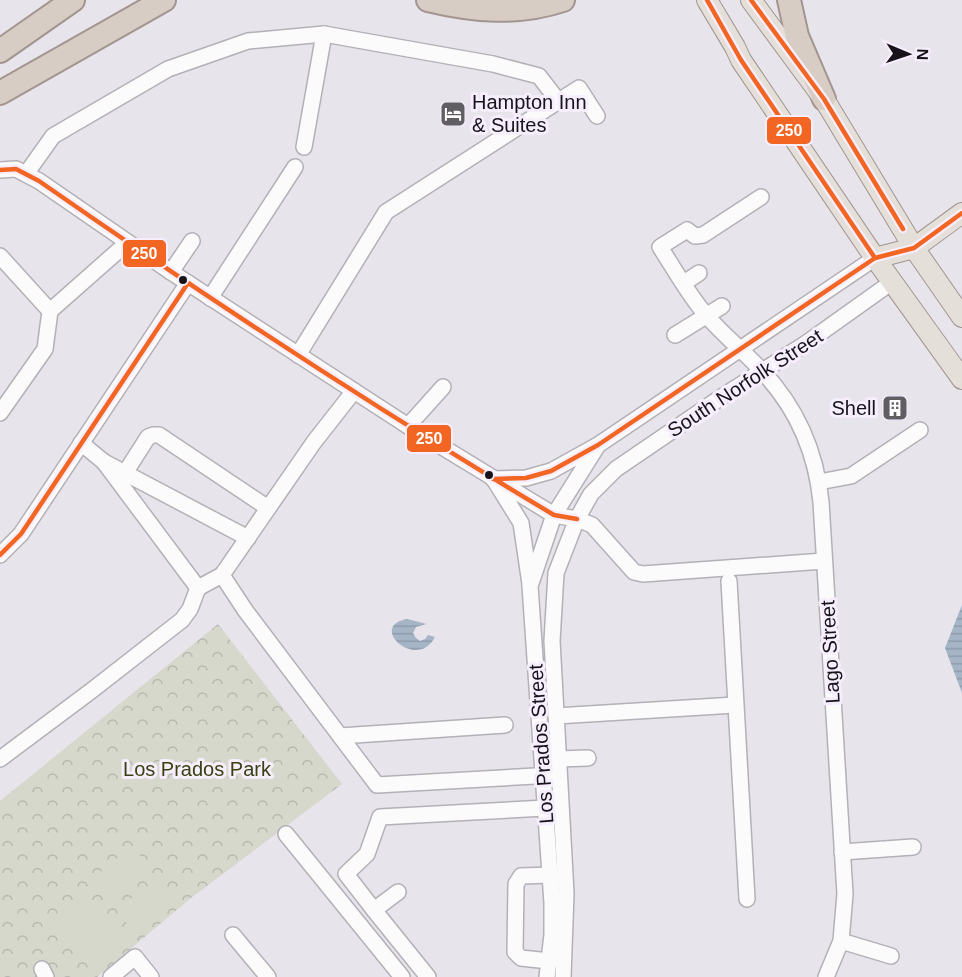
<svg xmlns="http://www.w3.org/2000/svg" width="962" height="977" font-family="Helvetica,sans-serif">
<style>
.park{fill:url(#park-crowns)}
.pitch{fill:#d6d8cc}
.water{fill:url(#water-rules)}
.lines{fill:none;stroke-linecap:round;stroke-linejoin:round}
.minor-casing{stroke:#b4b0b7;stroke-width:18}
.major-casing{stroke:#a2958f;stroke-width:22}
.highway-casing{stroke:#a2958f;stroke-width:26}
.minor{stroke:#fcfbfc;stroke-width:15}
.major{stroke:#e5dfda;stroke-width:20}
.highway{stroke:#d7cdc4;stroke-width:22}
.bus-1-casing{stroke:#f6edfd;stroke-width:9}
.bus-1{stroke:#f26522;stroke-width:4.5}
.bus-dot{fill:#171419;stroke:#f6edfd;stroke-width:2}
.labels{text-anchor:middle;stroke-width:6;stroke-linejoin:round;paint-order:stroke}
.poi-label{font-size:20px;fill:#171419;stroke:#f6edfd;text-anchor:start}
.street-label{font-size:20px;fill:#171419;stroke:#f6edfd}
.park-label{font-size:20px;fill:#384110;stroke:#f6edfd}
.line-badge{stroke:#f6edfd;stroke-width:2}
.badge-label{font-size:16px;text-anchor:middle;font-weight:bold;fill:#fff}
</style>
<defs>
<pattern id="park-crowns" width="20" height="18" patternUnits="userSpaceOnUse" patternTransform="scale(1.5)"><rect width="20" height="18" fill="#d6d8cc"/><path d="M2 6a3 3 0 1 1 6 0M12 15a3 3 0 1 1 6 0" fill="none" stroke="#b7b8af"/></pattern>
<pattern id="water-rules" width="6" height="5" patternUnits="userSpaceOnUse" patternTransform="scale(1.5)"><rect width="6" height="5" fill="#a5b5c6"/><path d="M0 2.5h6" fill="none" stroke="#8d9baa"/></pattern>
</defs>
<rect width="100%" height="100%" fill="#e8e4ec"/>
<polygon class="park" points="218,624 342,784 191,898 97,977 0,977 0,801"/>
<g class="pitch">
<polygon points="132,846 148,866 107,900 91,880"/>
<polygon points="158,878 173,898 132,930 116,910"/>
<polygon points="87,899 125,945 95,970 58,922"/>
</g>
<g class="water">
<polygon points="962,605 962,693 945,648"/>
<path d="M407,619L427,624L416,627L413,633L416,638L420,641L425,639L428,635L435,637C417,672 367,626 407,619Z"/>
</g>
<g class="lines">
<g class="minor-casing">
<g id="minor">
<polyline points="304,147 324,34 493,64 539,76 559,102"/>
<polyline points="0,170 16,169 39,181 171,272 408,426 554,515 577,519 592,525 634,572 643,574 824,561"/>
<polyline points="26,174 53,136 168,69 248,41 324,34"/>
<path d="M761,197L703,235L695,236L687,230L660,247C675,270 689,296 707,316C724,336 745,352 762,371C797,408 816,452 821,502L845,894L841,941L826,977"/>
<polyline points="0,256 50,311"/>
<polyline points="171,272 192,241"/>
<polyline points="684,283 699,273"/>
<polyline points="210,298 295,167"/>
<polyline points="675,335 722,306"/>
<polyline points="298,355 386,212 579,88 597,116"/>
<polyline points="354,391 314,442 222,575 245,610 377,785 553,775"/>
<polyline points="0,413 45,349 50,311 127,243"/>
<polyline points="408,426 443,387"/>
<polyline points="81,443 104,462"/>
<polyline points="125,473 148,437 153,435 159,435 268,508"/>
<polyline points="493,479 526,478 551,471 596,446"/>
<polyline points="495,481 521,523 530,584"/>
<polyline points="819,482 851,476 920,430"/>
<polyline points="0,555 21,534 188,283"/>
<polyline points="222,575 198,588 104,462 248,538"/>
<polyline points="729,581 747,899"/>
<polyline points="556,716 735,705"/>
<polyline points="340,736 505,725"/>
<polyline points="0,759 91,691 182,620 190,609 198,588"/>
<polyline points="558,759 588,758"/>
<polyline points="286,834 402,977"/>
<polyline points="842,852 913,847"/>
<polyline points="398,892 374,910 428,977"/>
<polyline points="374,910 346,874 367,854 380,817 545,808"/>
<polyline points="233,935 268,977"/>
<polyline points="841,941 891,956"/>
<polyline points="549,961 521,958 515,952 516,884 521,876 551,875"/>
<polyline points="42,969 46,977"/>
<polyline points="111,977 135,957 151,977"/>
<polyline points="547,977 552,935 552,903 530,586 554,515 598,445 875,258"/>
<polyline points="563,977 566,893 552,641 556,573 577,519 591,494 616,469 723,396 805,344 892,282"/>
</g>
</g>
<g class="major-casing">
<g id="major">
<polyline points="707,0 735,47 741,60 875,258 962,379"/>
<polyline points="751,0 824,99 914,248 962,317"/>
<polyline points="875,258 914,248 962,213"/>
</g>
</g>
<g class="highway-casing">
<g id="highway">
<path d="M428,0C474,11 518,15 563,0"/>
<polyline points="789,0 797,36 824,99"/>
<polyline points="0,51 73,0"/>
<polyline points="0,93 164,0"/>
</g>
</g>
<use href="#minor" class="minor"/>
<use href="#major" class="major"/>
<use href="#highway" class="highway"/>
<g class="bus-1-casing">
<g id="bus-1">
<polyline points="707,0 741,60 875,258"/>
<polyline points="751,0 824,99 903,229"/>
<path d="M0,170L16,169L39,181C207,298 378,410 554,515L577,519"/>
<polyline points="493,479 526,478 551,471 598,445 875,258 914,248 962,213"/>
<polyline points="0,555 21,534 188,283"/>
</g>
</g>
<use href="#bus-1" class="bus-1"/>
</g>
<defs>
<g id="hotel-square" transform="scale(1.35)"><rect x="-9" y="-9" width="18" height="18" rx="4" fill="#605d63" stroke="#f6edfd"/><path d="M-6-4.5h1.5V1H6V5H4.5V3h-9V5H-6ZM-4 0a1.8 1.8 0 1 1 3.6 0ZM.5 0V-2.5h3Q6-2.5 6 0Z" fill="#fff"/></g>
<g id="building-square" transform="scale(1.35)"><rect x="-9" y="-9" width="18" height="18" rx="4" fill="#605d63" stroke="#f6edfd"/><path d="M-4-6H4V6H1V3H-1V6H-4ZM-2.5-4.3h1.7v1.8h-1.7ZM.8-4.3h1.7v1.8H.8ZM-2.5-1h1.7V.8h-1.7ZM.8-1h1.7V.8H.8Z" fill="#fff"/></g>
</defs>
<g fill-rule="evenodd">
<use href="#hotel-square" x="453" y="114"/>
<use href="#building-square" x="895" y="408"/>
</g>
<g class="bus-dot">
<circle cx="183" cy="280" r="5"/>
<circle cx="489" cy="475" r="5"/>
</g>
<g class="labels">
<g class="poi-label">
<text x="472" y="109">Hampton Inn<tspan x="472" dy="23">&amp; Suites</tspan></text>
<text x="876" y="415" text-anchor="end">Shell</text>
</g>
<g class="street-label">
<text transform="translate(745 383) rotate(-33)" y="7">South Norfolk Street</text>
<text transform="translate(830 652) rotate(-93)" y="7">Lago Street</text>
<text transform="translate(541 744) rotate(-94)" y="7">Los Prados Street</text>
</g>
<g class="park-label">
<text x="197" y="776">Los Prados Park</text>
</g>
</g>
<g class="line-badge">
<rect x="766" y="116" width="46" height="29" rx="6" fill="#f26522"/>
<rect x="122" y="239" width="45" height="29" rx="6" fill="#f26522"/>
<rect x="406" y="424" width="46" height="29" rx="6" fill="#f26522"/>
</g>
<g class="badge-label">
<text x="789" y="136">250</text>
<text x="144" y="259">250</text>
<text x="429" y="444">250</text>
</g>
<g transform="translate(908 54) rotate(92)" stroke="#f6edfd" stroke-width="4.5" paint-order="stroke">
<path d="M0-4.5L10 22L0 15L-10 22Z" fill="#171419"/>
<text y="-9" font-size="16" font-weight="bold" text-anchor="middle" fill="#171419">N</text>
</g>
</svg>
